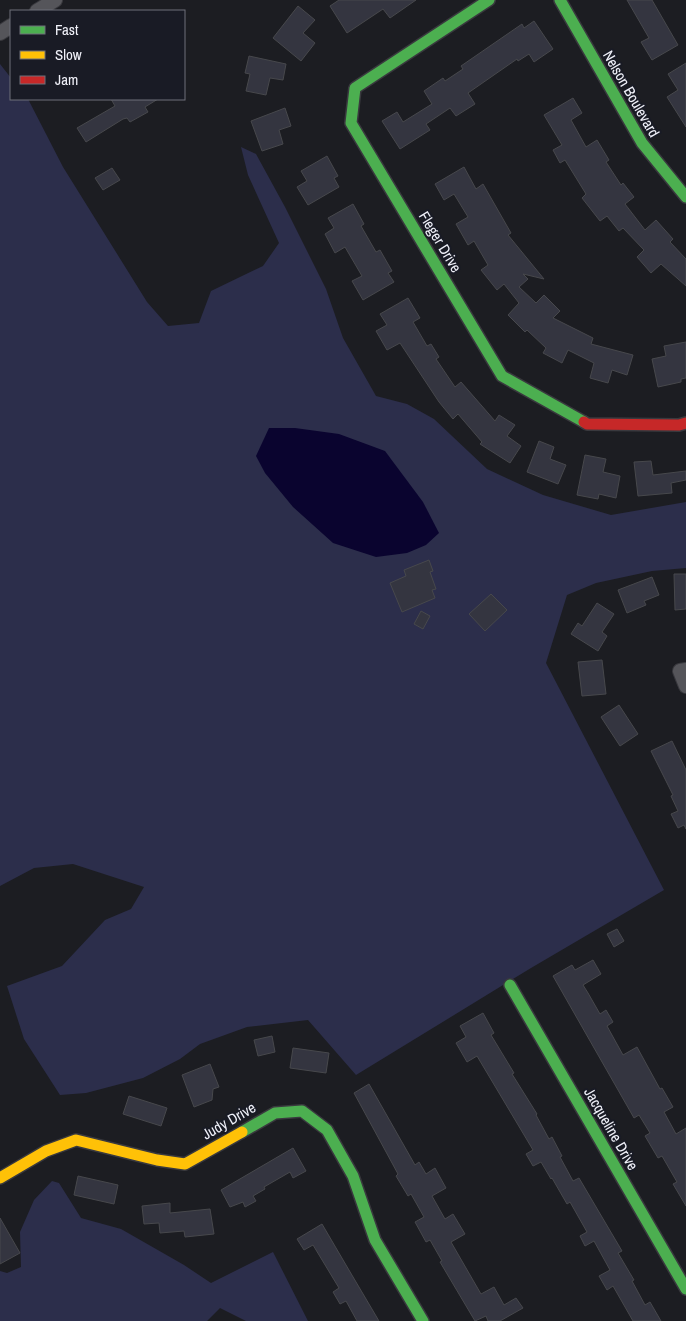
<svg xmlns="http://www.w3.org/2000/svg" width="686" height="1321" font-family="'Archivo Narrow',sans-serif">
<style>
.green{fill:#2c2e4b}
.water{fill:#0a042f}
.building{fill:#343540;stroke:#47484c}
.lines{fill:none;stroke-linecap:round;stroke-linejoin:round}
.street-casing{stroke:#39393e;stroke-width:16}
.fast-casing{stroke:#39393e;stroke-width:14}
.slow-casing{stroke:#39393e;stroke-width:14}
.jam-casing{stroke:#39393e;stroke-width:14}
.street{stroke:#55555a;stroke-width:14}
.fast{stroke:#4caf50;stroke-width:11}
.slow{stroke:#ffc107;stroke-width:11}
.jam{stroke:#c62828;stroke-width:11}
.labels{text-anchor:middle;stroke-width:4;stroke-linejoin:round;paint-order:stroke}
.street-label{font-size:15px;fill:#f0f1f9;stroke:#191b25}
</style>
<rect width="100%" height="100%" fill="#1c1d22"/>
<g class="green">
<polygon points="0,64 11,78 11,99 28,99 63,167 147,302 168,326 199,323 211,291 263,266 279,243 248,175 241,147 256,154 285,207 326,289 343,338 376,396 407,404 434,419 487,469 543,495 611,515 686,502 686,568 652,571 596,583 567,595 546,663 664,890 531,968 356,1075 308,1020 247,1027 200,1044 180,1059 143,1078 86,1093 60,1095 24,1039 7,986 62,966 105,920 131,909 144,887 73,864 34,868 0,886"/>
<polygon points="52,1181 59,1183 81,1218 121,1229 184,1265 211,1283 273,1252 308,1321 246,1321 220,1308 207,1321 0,1321 0,1271 7,1273 21,1267 20,1232 34,1200"/>
</g>
<polygon class="water" points="269,428 295,428 339,434 385,451 423,502 439,533 426,545 407,553 376,557 333,543 293,507 265,473 256,456"/>
<g class="building">
<polygon points="339,0 416,0 390,18 383,9 347,33 330,6"/>
<polygon points="627,0 652,0 678,45 652,60 641,42 649,38"/>
<polygon points="298,6 315,20 303,33 315,43 301,61 273,38"/>
<polygon points="534,21 553,49 534,62 529,54 518,61 517,59 468,93 475,104 456,116 450,108 426,124 430,130 400,149 382,121 397,112 403,122 432,104 424,91 443,78 445,81 463,69 461,66 522,24 524,28"/>
<polygon points="249,56 286,64 283,80 270,78 266,95 246,91 250,74 245,73"/>
<polygon points="686,63 686,127 667,97 678,90 668,74"/>
<polygon points="573,98 582,113 571,120 586,147 597,140 609,160 606,162 621,185 623,183 634,197 625,204 645,230 656,220 673,239 670,242 686,259 686,286 661,264 651,273 637,257 644,250 623,228 619,231 607,216 600,221 582,198 586,194 565,160 560,163 553,150 562,145 544,115"/>
<polygon points="111,99 158,99 145,107 148,112 130,122 127,118 123,119 86,142 77,128 115,106"/>
<polygon points="285,108 291,126 279,130 283,144 262,151 251,121"/>
<polygon points="327,156 338,176 334,178 339,187 308,205 297,187 307,181 301,171"/>
<polygon points="464,167 476,189 483,184 511,233 508,235 544,279 523,274 528,279 519,287 536,303 544,295 560,311 553,318 593,338 591,344 633,355 627,375 612,370 608,383 590,378 594,363 568,350 562,363 543,353 546,348 527,330 525,332 508,315 519,303 504,284 497,290 481,270 488,265 474,241 468,245 456,224 468,217 454,194 444,200 435,184"/>
<polygon points="112,168 120,180 103,190 95,178"/>
<polygon points="353,204 364,224 361,226 376,252 380,250 392,271 388,273 394,282 363,300 352,281 362,276 345,247 335,253 325,234 334,228 328,218"/>
<polygon points="408,298 420,318 413,322 427,346 431,344 439,357 436,359 455,387 461,382 495,421 499,415 515,425 507,436 521,446 510,463 480,444 482,442 458,414 453,419 439,402 400,343 387,350 376,331 387,325 380,314"/>
<polygon points="686,342 686,378 681,379 681,382 658,387 652,359 666,356 664,346"/>
<polygon points="539,441 554,447 550,459 566,465 558,484 527,472"/>
<polygon points="585,455 606,459 603,472 620,476 616,498 599,494 598,499 577,495"/>
<polygon points="651,461 653,475 686,471 686,480 671,483 672,493 638,496 634,462"/>
<polygon points="429,560 433,571 430,572 436,589 432,590 435,598 402,612 390,583 406,576 404,570"/>
<polygon points="674,574 686,574 686,609 675,610"/>
<polygon points="652,577 659,595 644,601 646,605 627,613 618,590"/>
<polygon points="491,594 507,610 485,631 469,614"/>
<polygon points="597,603 614,614 602,632 607,636 598,651 571,634 578,623 582,626"/>
<polygon points="421,611 430,616 423,629 414,624"/>
<polygon points="602,660 606,694 582,696 578,662"/>
<polygon points="619,705 638,734 620,746 601,717"/>
<polygon points="672,741 686,770 686,829 684,825 678,828 671,814 678,811 671,796 673,795 651,751"/>
<polygon points="617,929 624,941 614,947 607,934"/>
<polygon points="593,960 601,974 583,985 588,993 600,1014 606,1010 613,1022 607,1026 623,1055 637,1047 660,1089 662,1088 673,1107 664,1112 676,1134 686,1128 686,1206 673,1184 677,1182 662,1156 658,1158 645,1136 650,1133 639,1115 634,1118 553,976 572,965 575,970"/>
<polygon points="483,1013 494,1033 491,1035 514,1073 512,1074 537,1114 536,1115 549,1139 552,1137 562,1156 560,1157 573,1181 579,1178 622,1251 618,1253 634,1280 632,1281 645,1305 650,1302 661,1321 633,1321 613,1286 607,1290 599,1276 610,1270 594,1241 585,1246 580,1236 587,1232 570,1202 567,1204 552,1178 551,1179 541,1162 533,1166 526,1154 533,1150 477,1056 467,1062 456,1043 466,1037 460,1026"/>
<polygon points="272,1036 275,1052 258,1056 254,1040"/>
<polygon points="293,1048 329,1053 326,1073 290,1068"/>
<polygon points="210,1064 219,1087 213,1089 212,1100 194,1107 182,1075"/>
<polygon points="369,1084 415,1165 419,1162 426,1174 435,1168 446,1188 432,1196 445,1219 453,1214 465,1234 451,1242 481,1294 494,1287 504,1305 516,1298 523,1308 500,1321 488,1321 486,1316 475,1321 440,1262 442,1261 430,1240 426,1242 415,1222 424,1217 411,1194 408,1196 396,1176 398,1174 354,1093"/>
<polygon points="129,1096 167,1108 161,1126 123,1114"/>
<polygon points="293,1148 306,1171 293,1178 290,1172 264,1187 265,1189 253,1196 256,1201 245,1207 243,1202 230,1207 221,1190"/>
<polygon points="78,1176 118,1185 114,1204 74,1195"/>
<polygon points="170,1203 170,1213 210,1209 214,1234 185,1237 184,1231 160,1233 159,1223 144,1224 142,1206"/>
<polygon points="0,1218 20,1253 0,1264"/>
<polygon points="322,1224 346,1265 379,1321 357,1321 346,1301 340,1304 333,1292 339,1288 313,1245 304,1250 297,1239"/>
</g>
<g class="lines">
<g class="street-casing">
<g id="street">
<polyline points="37,11 55,0"/>
<polyline points="0,33 11,26"/>
<polyline points="686,670 680,671 686,686"/>
</g>
</g>
<g class="fast-casing">
<g id="fast">
<polyline points="489,0 355,88 351,123 502,376 584,422"/>
<polyline points="560,0 642,143 686,197"/>
<polyline points="510,985 686,1289"/>
<polyline points="242,1132 275,1113 302,1111 327,1130 353,1176 375,1240 423,1321"/>
</g>
</g>
<g class="slow-casing">
<polyline id="slow" points="0,1178 46,1151 76,1140 157,1160 185,1164 242,1132"/>
</g>
<g class="jam-casing">
<polyline id="jam" points="584,422 587,424 679,425 686,423"/>
</g>
<use href="#street" class="street"/>
<use href="#fast" class="fast"/>
<use href="#slow" class="slow"/>
<use href="#jam" class="jam"/>
</g>
<g class="labels">
<g class="street-label">
<text transform="translate(631 94) rotate(60)" y="5">Nelson Boulevard</text>
<text transform="translate(440 242) rotate(59)" y="5">Fleger Drive</text>
<text transform="translate(229 1121) rotate(-30)" y="5">Judy Drive</text>
<text transform="translate(611 1129) rotate(60)" y="5">Jacqueline Drive</text>
</g>
</g>
<rect x="10" y="10" width="175" height="90" fill="#191b25" stroke="#6f717a"/>
<rect x="20" y="26" width="25" height="8" fill="#4caf50" stroke="#6f717a"/>
<text x="55" y="35" font-size="15" fill="#f0f1f9">Fast</text>
<rect x="20" y="51" width="25" height="8" fill="#ffc107" stroke="#6f717a"/>
<text x="55" y="60" font-size="15" fill="#f0f1f9">Slow</text>
<rect x="20" y="76" width="25" height="8" fill="#c62828" stroke="#6f717a"/>
<text x="55" y="85" font-size="15" fill="#f0f1f9">Jam</text>
</svg>
